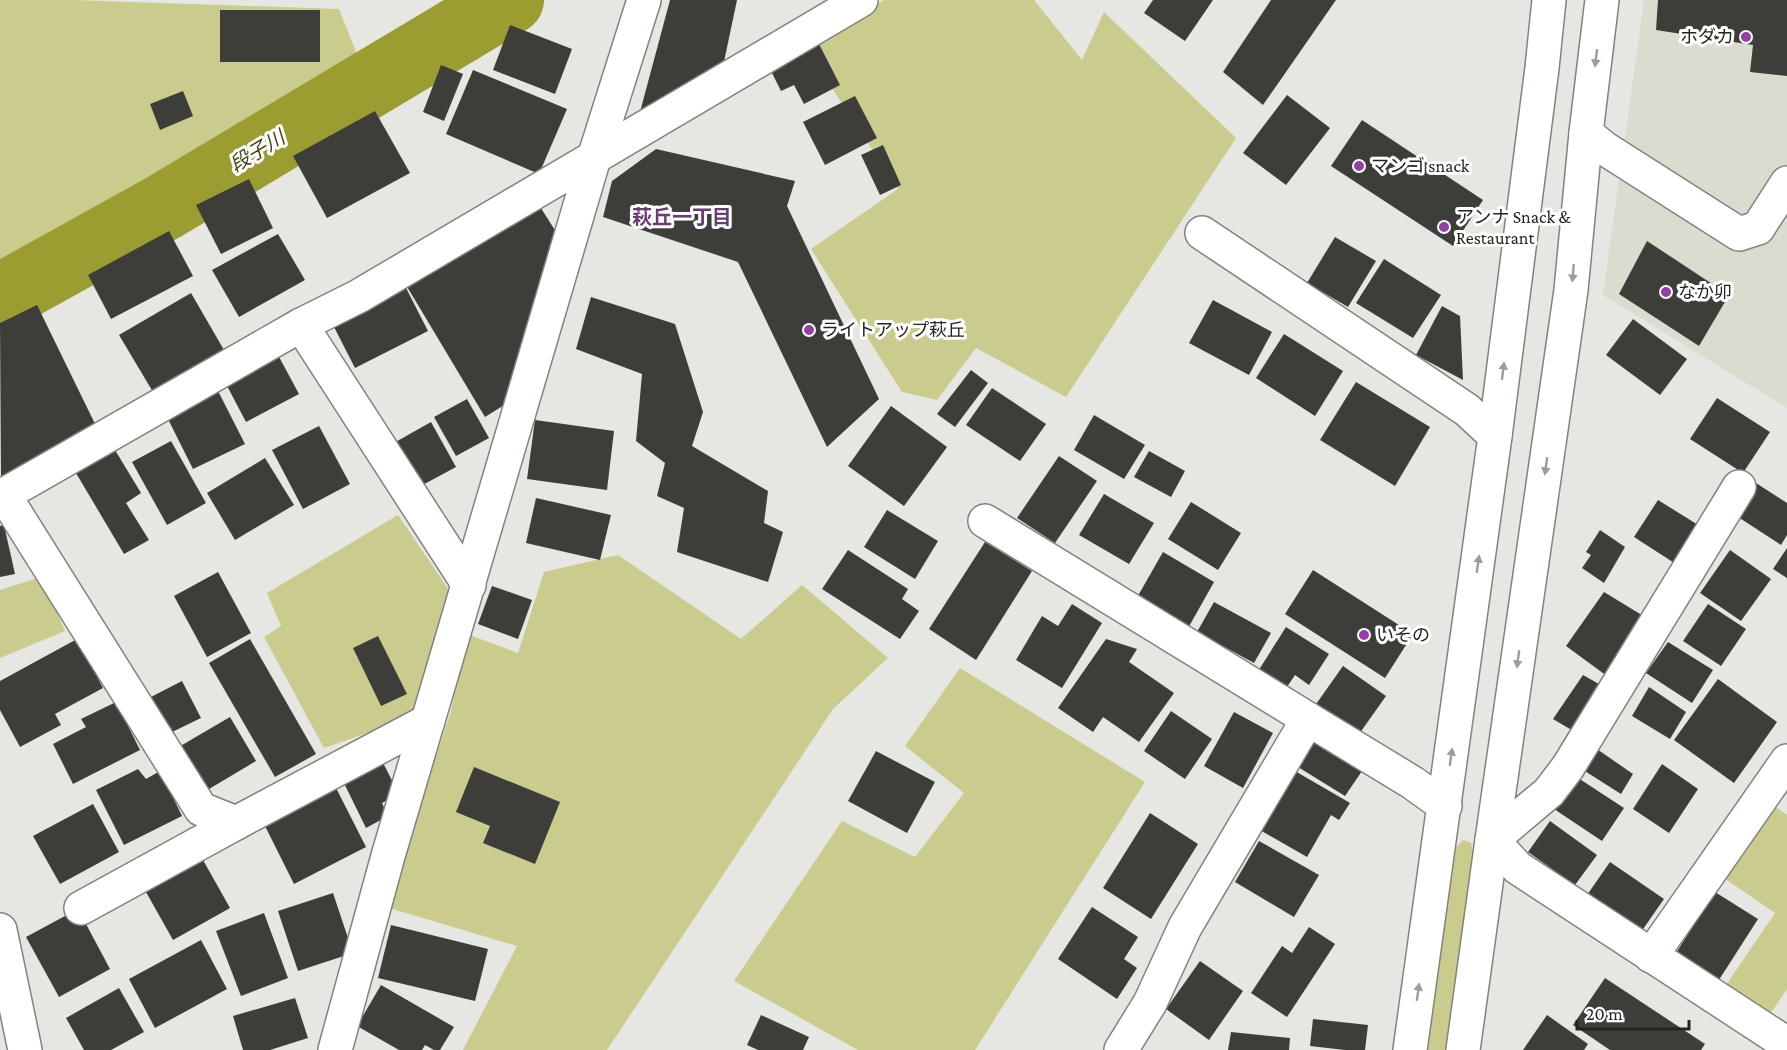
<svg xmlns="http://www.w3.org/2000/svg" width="1787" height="1050" font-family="'Crimson Pro','Noto Sans JP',serif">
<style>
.built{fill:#dbdcd0}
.green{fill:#cacc8d}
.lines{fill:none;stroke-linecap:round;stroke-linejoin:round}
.river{stroke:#9c9d30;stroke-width:68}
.building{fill:#3d3e3a}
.minor-casing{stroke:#82827e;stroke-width:36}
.minor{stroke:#fff;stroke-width:33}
.oneway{fill:#9c9c9c}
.poi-dot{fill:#963da9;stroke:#fffffe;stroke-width:2}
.labels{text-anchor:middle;stroke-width:6;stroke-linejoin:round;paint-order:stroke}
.poi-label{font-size:18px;fill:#242423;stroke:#fffffe;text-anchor:start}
.water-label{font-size:20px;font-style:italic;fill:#45451a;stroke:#fffffe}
.neighbourhood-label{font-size:20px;font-weight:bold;fill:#693d73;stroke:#fffffe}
</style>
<rect width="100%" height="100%" fill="#e6e6e2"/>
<polygon class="built" points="1644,0 1787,0 1787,408 1603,295"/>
<g class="green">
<polygon points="0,0 73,0 339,9 364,72 0,267"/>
<polygon points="884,0 1034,0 1082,60 1104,12 1236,138 1066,397 976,348 937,400 902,392 811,249 898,189 807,50"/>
<polygon points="398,515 455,599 419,715 324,748 264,637 281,626 267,593"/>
<polygon points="618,555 741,639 802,585 888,658 833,709 607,1050 463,1050 517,946 386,907 451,711 467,634 518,653 544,572"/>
<polygon points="41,577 65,631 0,658 0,590"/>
<polygon points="960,668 1145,782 975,1050 858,1050 734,981 842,821 915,857 964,793 905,746"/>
<polygon points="1773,805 1787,815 1787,989 1766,1020 1722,991 1775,913 1724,878"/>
<polygon points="1463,840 1471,843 1473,853 1472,867 1447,1050 1428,1050 1453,856 1457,846"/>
</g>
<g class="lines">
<polyline class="river" points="0,298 164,207 510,0"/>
</g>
<g class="building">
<polygon points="670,0 737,0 721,76 640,112"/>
<polygon points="1153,0 1213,0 1185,41 1144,13"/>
<polygon points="1271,0 1336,0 1263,105 1223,72"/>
<polygon points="1658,0 1787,0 1787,76 1750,72 1753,45 1656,30"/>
<rect x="220" y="10" width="100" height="52"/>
<polygon points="510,25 572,49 555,94 493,70"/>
<polygon points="819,44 840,85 804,104 794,85 781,91 770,69"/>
<polygon points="441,65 463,74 444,121 423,112"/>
<polygon points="473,70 567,109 539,174 446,134"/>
<polygon points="183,91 193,116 160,130 150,104"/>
<polygon points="1287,95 1330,128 1286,185 1243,153"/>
<polygon points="855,96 877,138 825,165 803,122"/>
<polygon points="375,111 410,173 327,218 293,156"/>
<polygon points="1362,120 1483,200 1453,246 1331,166"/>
<polygon points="883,145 901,185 880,195 861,155"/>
<polygon points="656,149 795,181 787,206 879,399 827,447 738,262 603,217 612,181"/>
<polygon points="249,179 273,228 221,254 196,205"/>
<polygon points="539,205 558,235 509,402 485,417 406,285"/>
<polygon points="169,231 193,276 111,319 88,275"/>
<polygon points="278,234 305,280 239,317 212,270"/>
<polygon points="1335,237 1376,261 1348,307 1307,283"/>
<polygon points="1647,241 1729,295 1699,346 1619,294"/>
<polygon points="1384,259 1441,295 1413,338 1356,303"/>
<polygon points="405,286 428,331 355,368 332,323"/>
<polygon points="191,293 224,350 153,392 119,335"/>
<polygon points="591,297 675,324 703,412 692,446 768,491 764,523 783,532 768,582 677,552 684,508 657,496 665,463 636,441 642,374 576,349"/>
<polygon points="1213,300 1272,332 1249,375 1189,343"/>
<polygon points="37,305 99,432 1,479 0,323"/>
<polygon points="1442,306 1460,316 1463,380 1416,355"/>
<polygon points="1633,319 1687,359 1660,395 1606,355"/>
<polygon points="1284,334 1343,371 1315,416 1256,378"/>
<polygon points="278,355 299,394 246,422 225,382"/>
<polygon points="971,370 988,383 955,427 937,414"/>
<polygon points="1356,382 1430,427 1395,486 1320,440"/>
<polygon points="992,388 1046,424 1020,461 966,425"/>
<polygon points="218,391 245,444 193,469 167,417"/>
<polygon points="1717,398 1770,432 1743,473 1690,439"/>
<polygon points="467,399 489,438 456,456 434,417"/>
<polygon points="891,406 947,447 904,506 848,466"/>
<polygon points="1094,415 1145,445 1124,479 1074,450"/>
<polygon points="535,420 614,431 607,490 527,479"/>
<polygon points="431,422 456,467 417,488 392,444"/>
<polygon points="319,426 350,484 303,509 272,450"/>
<polygon points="171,441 206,503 167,525 132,462"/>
<polygon points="112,445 141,493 126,503 149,540 124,554 73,468"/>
<polygon points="1149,451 1185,471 1171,497 1134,477"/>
<polygon points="1059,456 1097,481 1055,543 1017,518"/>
<polygon points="265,458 294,505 235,540 207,493"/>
<polygon points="1756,483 1787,503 1787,535 1781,545 1735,515"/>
<polygon points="1104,494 1154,523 1129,564 1079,535"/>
<polygon points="536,498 611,515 600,560 526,543"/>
<polygon points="1658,500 1703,528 1679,566 1634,537"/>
<polygon points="1191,502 1241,533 1218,570 1168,539"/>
<polygon points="887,510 938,541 915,579 864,547"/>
<polygon points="4,525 15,574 0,577 0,526"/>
<polygon points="1600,530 1625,547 1604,583 1582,568 1591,555 1586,552"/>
<polygon points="985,542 1032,571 976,660 929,629"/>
<polygon points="1787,548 1787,578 1773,569"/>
<polygon points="848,550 908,589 902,599 919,611 900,639 822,589"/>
<polygon points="1730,550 1771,579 1741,621 1700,593"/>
<polygon points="1163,552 1214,582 1187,630 1135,601"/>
<polygon points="1313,570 1413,634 1385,678 1285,614"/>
<polygon points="218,572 251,633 207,657 174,596"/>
<polygon points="492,586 532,600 518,639 478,624"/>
<polygon points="1604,592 1645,617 1607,676 1566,646"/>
<polygon points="1214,602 1271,633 1254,663 1197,632"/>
<polygon points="1072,604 1102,623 1062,688 1016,660 1042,616 1058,626"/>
<polygon points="1708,604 1746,629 1721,666 1683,641"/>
<polygon points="1286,627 1329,654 1309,685 1295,675 1283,693 1255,676"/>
<polygon points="378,636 407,694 381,706 353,648"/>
<polygon points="77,639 103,688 55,714 61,725 20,747 0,710 0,681"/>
<polygon points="250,639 316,754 275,777 209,663"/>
<polygon points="1106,639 1137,649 1129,662 1174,693 1139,742 1103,717 1093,732 1058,708"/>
<polygon points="1668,642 1713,670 1692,703 1646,673"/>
<polygon points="1343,666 1386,696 1357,737 1314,707"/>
<polygon points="1583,675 1606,688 1575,732 1553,719"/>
<polygon points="1718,679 1777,722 1734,783 1674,740"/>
<polygon points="182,681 201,718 168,734 149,698"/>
<polygon points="1649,687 1686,712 1670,739 1632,716"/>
<polygon points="116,702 140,750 73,784 53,744 86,727 81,719"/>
<polygon points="1171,711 1212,739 1185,779 1144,751"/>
<polygon points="1234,712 1273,733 1243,788 1204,766"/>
<polygon points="230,717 256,761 204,792 177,748"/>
<polygon points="1314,741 1362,771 1345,796 1298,767"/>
<polygon points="1594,747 1633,774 1621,794 1580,768"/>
<polygon points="876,751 935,782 907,833 848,801"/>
<polygon points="381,759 399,794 382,803 388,816 366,828 341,777"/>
<polygon points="1662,764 1698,789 1669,833 1633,809"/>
<polygon points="474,767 560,802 535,864 483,843 490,826 456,812"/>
<polygon points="138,769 146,779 160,771 182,816 124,845 96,790"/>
<polygon points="1295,771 1350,803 1339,820 1331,815 1307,857 1260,830"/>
<polygon points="1575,776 1624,808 1602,841 1554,809"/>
<polygon points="333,782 366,847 294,884 261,818"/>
<polygon points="93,804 119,852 60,884 33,836"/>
<polygon points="1150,813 1198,844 1151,919 1103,888"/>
<polygon points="1550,821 1597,855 1575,885 1528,852"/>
<polygon points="1259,841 1319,875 1294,917 1235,882"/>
<polygon points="203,860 230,908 173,940 146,892"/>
<polygon points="1610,862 1664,899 1641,932 1587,895"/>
<polygon points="1715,892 1758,919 1717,983 1674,956"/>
<polygon points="333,893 353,953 298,971 278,911"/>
<polygon points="1092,907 1138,937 1124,959 1137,968 1117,999 1058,959"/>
<polygon points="78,909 110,969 59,997 26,937"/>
<polygon points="264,913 288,978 241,996 216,931"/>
<polygon points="391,925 488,949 475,1001 378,978"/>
<polygon points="1309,927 1335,944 1287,1017 1251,993 1282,946 1292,953"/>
<polygon points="201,940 227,989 155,1028 129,979"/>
<polygon points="1200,961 1243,991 1209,1040 1166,1009"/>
<polygon points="1605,978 1705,1044 1701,1050 1610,1050 1573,1025"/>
<polygon points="381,985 454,1027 440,1050 434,1050 425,1045 422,1050 399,1050 357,1026"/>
<polygon points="119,988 144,1032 111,1050 84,1050 66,1018"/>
<polygon points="295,998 308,1038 270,1050 243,1050 233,1016"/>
<polygon points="761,1015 809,1037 803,1050 758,1050 747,1045"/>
<polygon points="1547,1015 1588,1044 1584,1050 1523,1050"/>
<polygon points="1313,1019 1368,1025 1365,1050 1345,1050 1310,1046"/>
<polygon points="1231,1032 1290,1038 1289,1050 1228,1050"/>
</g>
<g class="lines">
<g class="minor-casing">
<g id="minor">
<polyline points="1586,133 1604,148 1739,234 1758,228 1787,183"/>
<polyline points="1202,233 1467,410 1495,436"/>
<polyline points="301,325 469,585"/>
<polyline points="1739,487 1568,767 1549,792 1492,840 1518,868 1787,1044"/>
<polyline points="4,495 201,809 236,823 428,721"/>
<polyline points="0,497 301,325 359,296 861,0"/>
<polyline points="985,521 1308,719"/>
<polyline points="81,908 236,823"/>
<polyline points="0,930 25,1050"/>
<polyline points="1651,956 1787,761"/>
<polyline points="335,1050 388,856 594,158 644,0"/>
<polyline points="1121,1050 1150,1003 1185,927 1308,719 1413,783 1445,806"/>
<polyline points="1410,1050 1495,436 1542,68 1549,0"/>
<polyline points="1463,1050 1492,840 1571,290 1586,133 1602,0"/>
</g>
</g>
<use href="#minor" class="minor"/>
</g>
<defs><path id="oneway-solid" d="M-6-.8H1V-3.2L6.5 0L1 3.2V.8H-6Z" transform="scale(1.5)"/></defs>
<g class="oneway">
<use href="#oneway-solid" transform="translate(1596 58) rotate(97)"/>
<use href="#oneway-solid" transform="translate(1573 273) rotate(95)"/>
<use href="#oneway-solid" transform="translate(1503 371) rotate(-83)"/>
<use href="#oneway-solid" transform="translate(1546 466) rotate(98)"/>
<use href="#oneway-solid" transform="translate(1478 564) rotate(-82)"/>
<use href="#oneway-solid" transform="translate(1518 659) rotate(98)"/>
<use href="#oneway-solid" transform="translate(1451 757) rotate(-82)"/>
<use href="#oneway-solid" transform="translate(1418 992) rotate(-82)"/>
</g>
<g class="poi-dot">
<circle cx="1746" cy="37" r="6"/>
<circle cx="1359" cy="166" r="6"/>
<circle cx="1444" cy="227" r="6"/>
<circle cx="1666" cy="292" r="6"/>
<circle cx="809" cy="330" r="6"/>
<circle cx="1364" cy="635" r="6"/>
</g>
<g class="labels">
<g class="poi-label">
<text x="1734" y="43" text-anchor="end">ホダカ</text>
<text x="1371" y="172">マンゴ snack</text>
<text x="1456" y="223">アンナ Snack &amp;<tspan x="1456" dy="21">Restaurant</tspan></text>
<text x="1678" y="298">なか卯</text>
<text x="821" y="336">ライトアップ萩丘</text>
<text x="1376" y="641">いその</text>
</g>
<g class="water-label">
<text transform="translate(257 151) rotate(-31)" y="7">段子川</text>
</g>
<g class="neighbourhood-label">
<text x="682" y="224">萩丘一丁目</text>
</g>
</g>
<path d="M1577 1020v9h112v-9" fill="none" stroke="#242423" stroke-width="3"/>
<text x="1586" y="1020" font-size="18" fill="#242423" stroke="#fffffe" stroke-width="4.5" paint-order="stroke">20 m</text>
</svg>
